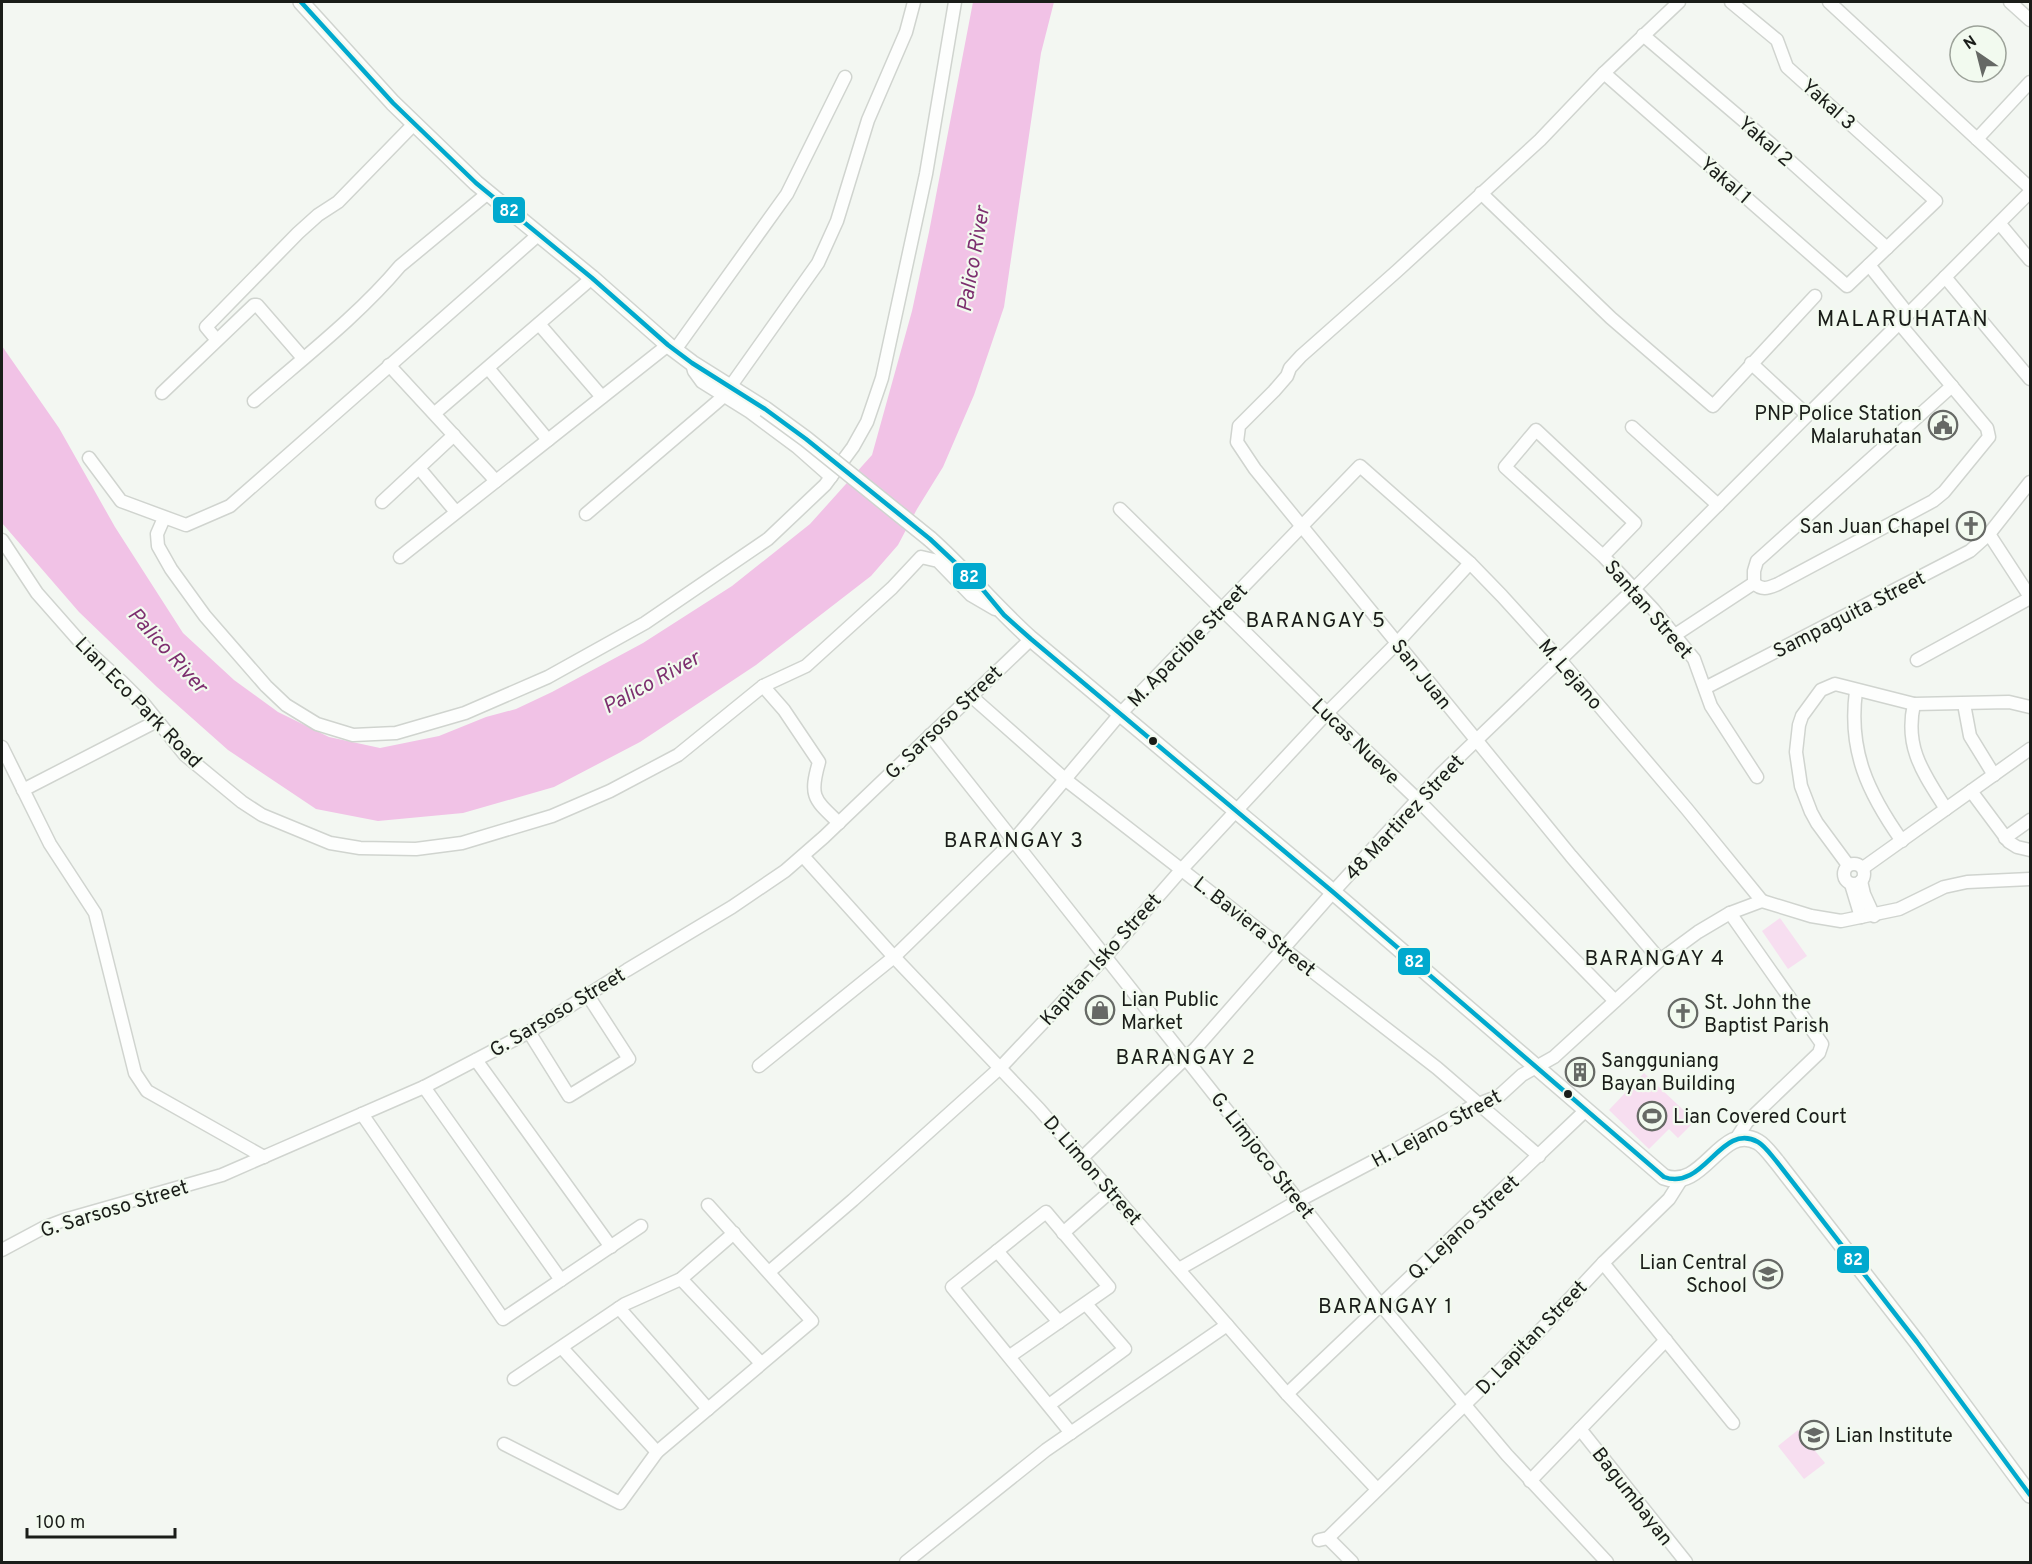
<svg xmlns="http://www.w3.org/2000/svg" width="2032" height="1564" font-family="Overpass,sans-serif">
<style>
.green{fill:#f7def0}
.water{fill:#f1c2e6}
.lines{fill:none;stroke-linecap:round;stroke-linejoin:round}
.minor-casing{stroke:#d0d4cf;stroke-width:15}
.major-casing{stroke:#d0d4cf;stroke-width:18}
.minor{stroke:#fdfefd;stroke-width:12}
.major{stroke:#fdfefd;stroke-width:15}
.major-bridge-casing{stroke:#d0d4cf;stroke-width:18;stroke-linecap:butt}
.major-bridge{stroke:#fdfefd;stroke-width:15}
.bus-1-casing{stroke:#f2faef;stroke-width:9}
.bus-1{stroke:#00a9ce;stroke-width:4.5}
.bus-dot{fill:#1a1d19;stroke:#f2faef;stroke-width:2}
.labels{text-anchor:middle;stroke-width:4.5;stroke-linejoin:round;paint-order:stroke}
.street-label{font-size:20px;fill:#1a1d19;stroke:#f2faef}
.poi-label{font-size:20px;fill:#1a1d19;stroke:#f2faef;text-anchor:start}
.water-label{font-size:21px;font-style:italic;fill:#7d2f6f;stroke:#f2faef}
.neighbourhood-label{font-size:21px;letter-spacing:1.5px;fill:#1a1d19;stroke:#f2faef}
.quarter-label{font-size:22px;letter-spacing:1.5px;fill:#1a1d19;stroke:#f2faef}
.line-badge{stroke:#f2faef;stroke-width:2}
.badge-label{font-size:16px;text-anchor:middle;font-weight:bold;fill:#fff}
</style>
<rect width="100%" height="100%" fill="#f3f7f2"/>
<g class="green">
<polygon points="1780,918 1807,956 1788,969 1762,931"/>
<polygon points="1644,1073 1695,1121 1678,1138 1669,1129 1649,1149 1609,1110"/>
<polygon points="1798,1430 1825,1463 1804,1479 1778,1446"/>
</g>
<polygon class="water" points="973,2 1054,2 1041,53 1004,307 974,395 943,467 917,509 898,545 871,576 756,665 640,742 554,787 463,813 378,821 316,809 228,750 157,687 79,612 2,523 2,346 59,428 115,527 183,633 234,680 278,712 329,737 380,748 439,736 486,717 516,709 552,692 643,643 732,586 810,524 872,455 912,311 929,232"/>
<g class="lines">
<g class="minor-casing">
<g id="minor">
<polyline points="1829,2 2030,188"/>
<polyline points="2010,2 2030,20"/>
<polyline points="1643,35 1771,144 1887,248"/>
<polyline points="1604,73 1847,286 1936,201 1787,67 1777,40 1731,2"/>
<polyline points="1977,139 2030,82"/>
<polyline points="1481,193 1611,318 1713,406 1815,296"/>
<polyline points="2000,224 2030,260"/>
<polyline points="1869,265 1908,314"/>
<polyline points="1945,277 2030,379"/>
<polyline points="539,324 602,397"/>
<polyline points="216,339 206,327 298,233 318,215 338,202 414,124"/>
<polyline points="675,350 787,194 845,77"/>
<polyline points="692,363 694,371 702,382 750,412 797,447 831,477"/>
<polyline points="1751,363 1807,415"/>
<polyline points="389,365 496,481"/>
<polyline points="488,368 548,440"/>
<polyline points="730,387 818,263 837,221 868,120 906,32 914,2"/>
<polyline points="162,393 254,305 257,305 303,358"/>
<path d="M254,401C302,359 359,315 400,266L488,193"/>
<polyline points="435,413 592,278"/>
<polyline points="1632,427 1718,505"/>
<polyline points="89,458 121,501 186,525 230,506 538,235"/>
<polyline points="419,468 456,512"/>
<polyline points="382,502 454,435"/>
<polyline points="1120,509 1327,713 1417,799 1615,1001"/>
<polyline points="586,514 724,396"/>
<polyline points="164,518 157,534 158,546 171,569 205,616 266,686 286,705 317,724 353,735 396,733 465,713 548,677 645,623 768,539 825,485 853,447 867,422 882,378 926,174 955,2"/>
<polyline points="1989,534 2030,597"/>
<path d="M2,540L37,593L89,652L122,682L144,704L185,755L242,802L262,815L330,843L360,848L416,849L462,843L552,816L610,791L678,755L763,686L784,710L819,762C809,797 814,799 839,823"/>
<polyline points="1603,556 1635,523 1536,430 1505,467 1603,556 1653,609 1694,659 1711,706 1757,777"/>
<polyline points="400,557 668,345"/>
<path d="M1754,583C1762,591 1768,588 1778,584L1933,501L1944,492L1989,437L1987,428L1899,323"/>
<polyline points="1675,635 1754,583 1754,571 1757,561 1952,386"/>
<polyline points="1917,660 2030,598"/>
<polyline points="763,686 806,666 892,588 921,557 938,561 971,595 995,609"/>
<polyline points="1705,688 1970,551 1989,534 2030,482"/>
<path d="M1856,691C1848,751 1868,793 1902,841"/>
<polyline points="971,696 1066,780 1437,1068 1539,1156"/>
<path d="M1914,704C1904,748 1924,774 1946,809"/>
<polyline points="1964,704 1970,736 1994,775"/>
<polyline points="930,735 1380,1304 1507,1455 1607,1562"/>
<polyline points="2,747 50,844 95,913 135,1073 147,1091 264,1157"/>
<polyline points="23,790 157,721"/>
<polyline points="1971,791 2009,842 2017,847 2030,850"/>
<polyline points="2005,838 2030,820"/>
<polyline points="803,856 894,957 1039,1109 1287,1394 1377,1489"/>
<circle cx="1854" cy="874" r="10"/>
<polyline points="1848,865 1817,823 1811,812 1801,786 1796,752 1799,725 1802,716 1821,690 1835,684 1914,704 2009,702 2030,707"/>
<polyline points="1863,868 2030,749"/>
<polyline points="1861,881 1864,894 1874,916"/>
<polyline points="1851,884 1861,917"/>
<polyline points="1762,901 1811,916 1841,921 1899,909 1944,887 1967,882 2030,879"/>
<polyline points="1730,913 1822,1044 1819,1053 1747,1122 1736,1139"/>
<polyline points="1660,960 1571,856 1255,469 1237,442 1239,426 1274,391 1287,376 1290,368 1301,356 1397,271 1540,140 1604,73 1679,2"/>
<polyline points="529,1032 569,1096 629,1059 587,994"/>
<polyline points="476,1060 611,1247"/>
<polyline points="759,1066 894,957 1013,841 1120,714 1360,466 1470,563 1502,596 1561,661 1686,808 1762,901"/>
<polyline points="424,1087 561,1280"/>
<polyline points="362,1114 503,1319 641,1226"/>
<polyline points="1082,1158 1196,1048 1333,892 1441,774 1635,588 2030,192"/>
<polyline points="1063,1233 1111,1191"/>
<polyline points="2,1250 43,1228 64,1220 222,1175 424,1087 529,1032 627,970 732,907 785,871 824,837 1031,639"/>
<polyline points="997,1251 1059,1322"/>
<polyline points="1603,1263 1733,1423"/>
<polyline points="1179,1269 1298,1201 1389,1153 1473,1106 1499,1096 1522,1075 1554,1057 1660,960 1698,932 1730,913 1762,901"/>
<polyline points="769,1272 853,1200 1001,1067 1105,957 1182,869 1327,713 1397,643 1470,563"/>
<polyline points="681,1279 761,1363"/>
<polyline points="619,1308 708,1409"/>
<polyline points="562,1348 657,1452"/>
<polyline points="1010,1356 1109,1287 1046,1212 952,1287 1071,1433"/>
<polyline points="514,1379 625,1304 681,1279 734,1233"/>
<polyline points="1287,1394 1586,1110"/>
<polyline points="1049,1405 1125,1349 1086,1304"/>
<polyline points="1580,1429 1686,1562"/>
<polyline points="504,1444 620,1503 657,1452 812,1321 708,1205"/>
<polyline points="1530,1481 1666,1340"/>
<polyline points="1328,1538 1352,1562"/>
<polyline points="1319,1540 1328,1538 1532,1339 1603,1263 1669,1199 1681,1180"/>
<polyline points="906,1562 1046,1450 1227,1325"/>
</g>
</g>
<g class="major-casing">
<g id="major">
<polyline points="301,2 393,103 476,183 592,278 668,345 692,363 765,409"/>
<path d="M930,539C965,570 995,607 1031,639L1333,892L1664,1177C1704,1192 1721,1121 1758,1142C1765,1146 1771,1155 1777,1162L1917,1342L2030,1495"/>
</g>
</g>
<use href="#minor" class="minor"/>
<use href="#major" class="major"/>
<g class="major-bridge-casing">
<polyline id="major-bridge" points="765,409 806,439 930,539"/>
</g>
<use href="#major-bridge" class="major-bridge"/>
<g class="bus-1-casing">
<path id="bus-1" d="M301,2L393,103L476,183L592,278L668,345L692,363L765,409L806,439L930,539L979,585L1004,615L1031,639L1333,892L1664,1177C1704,1192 1721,1121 1758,1142C1765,1146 1771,1155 1777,1162L1917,1342L2030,1495"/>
</g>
<use href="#bus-1" class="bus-1"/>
</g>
<defs>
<g id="civic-ring" transform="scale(1.5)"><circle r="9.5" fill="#f2faef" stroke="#666965" stroke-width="1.5"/><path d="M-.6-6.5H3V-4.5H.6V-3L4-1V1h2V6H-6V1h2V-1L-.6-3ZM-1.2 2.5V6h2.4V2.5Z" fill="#666965"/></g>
<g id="church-ring" transform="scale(1.5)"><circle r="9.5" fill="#f2faef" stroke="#666965" stroke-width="1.5"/><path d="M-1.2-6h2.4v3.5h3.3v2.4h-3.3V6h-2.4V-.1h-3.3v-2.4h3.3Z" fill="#666965"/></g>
<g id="shop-ring" transform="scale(1.5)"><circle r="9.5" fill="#f2faef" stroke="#666965" stroke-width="1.5"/><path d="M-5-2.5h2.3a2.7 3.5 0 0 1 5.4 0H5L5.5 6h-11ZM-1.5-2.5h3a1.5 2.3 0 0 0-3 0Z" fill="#666965"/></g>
<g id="building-ring" transform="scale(1.5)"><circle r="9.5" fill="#f2faef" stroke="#666965" stroke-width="1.5"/><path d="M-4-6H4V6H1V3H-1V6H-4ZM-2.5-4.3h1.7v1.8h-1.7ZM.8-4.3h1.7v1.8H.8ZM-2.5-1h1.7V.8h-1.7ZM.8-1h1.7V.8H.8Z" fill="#666965"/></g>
<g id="stadium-ring" transform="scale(1.5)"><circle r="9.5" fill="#f2faef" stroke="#666965" stroke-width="1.5"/><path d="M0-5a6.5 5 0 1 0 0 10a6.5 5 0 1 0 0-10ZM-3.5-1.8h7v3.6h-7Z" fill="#666965"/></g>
<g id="school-ring" transform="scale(1.5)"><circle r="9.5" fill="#f2faef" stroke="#666965" stroke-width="1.5"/><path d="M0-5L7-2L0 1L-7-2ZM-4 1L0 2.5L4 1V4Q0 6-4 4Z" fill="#666965"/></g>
</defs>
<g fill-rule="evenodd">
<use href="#civic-ring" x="1943" y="425"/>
<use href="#church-ring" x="1971" y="526"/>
<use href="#shop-ring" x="1100" y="1010"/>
<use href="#church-ring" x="1683" y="1013"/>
<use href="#building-ring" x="1580" y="1072"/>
<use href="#stadium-ring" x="1652" y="1116"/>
<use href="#school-ring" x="1768" y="1274"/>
<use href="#school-ring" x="1814" y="1435"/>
</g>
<g class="bus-dot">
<circle cx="1153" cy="741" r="5"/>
<circle cx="1568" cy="1094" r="5"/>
</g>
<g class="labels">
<g class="street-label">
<text transform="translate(1829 104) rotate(42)" y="7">Yakal 3</text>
<text transform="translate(1766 141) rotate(41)" y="7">Yakal 2</text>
<text transform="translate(1726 180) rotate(41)" y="7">Yakal 1</text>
<text transform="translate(1649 609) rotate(49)" y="7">Santan Street</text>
<text transform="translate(1849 614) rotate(-27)" y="7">Sampaguita Street</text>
<text transform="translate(1187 645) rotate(-46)" y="7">M. Apacible Street</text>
<text transform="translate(1422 674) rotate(51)" y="7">San Juan</text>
<text transform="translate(1571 674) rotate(49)" y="7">M. Lejano</text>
<text transform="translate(139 702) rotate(46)" y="7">Lian Eco Park Road</text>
<text transform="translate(943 722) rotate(-44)" y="7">G. Sarsoso Street</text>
<text transform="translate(1356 741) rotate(44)" y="7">Lucas Nueve</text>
<text transform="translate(1404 817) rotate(-47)" y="7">48 Martirez Street</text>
<text transform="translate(1255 926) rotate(38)" y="7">L. Baviera Street</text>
<text transform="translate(1100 959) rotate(-48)" y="7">Kapitan Isko Street</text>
<text transform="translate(557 1012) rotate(-31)" y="7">G. Sarsoso Street</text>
<text transform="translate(1436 1128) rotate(-28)" y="7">H. Lejano Street</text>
<text transform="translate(1263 1155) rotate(52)" y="7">G. Limjoco Street</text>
<text transform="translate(1093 1170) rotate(49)" y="7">D. Limon Street</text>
<text transform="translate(114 1208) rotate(-17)" y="7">G. Sarsoso Street</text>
<text transform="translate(1463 1227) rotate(-43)" y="7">Q. Lejano Street</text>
<text transform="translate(1531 1337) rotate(-46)" y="7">D. Lapitan Street</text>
<text transform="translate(1633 1496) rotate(52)" y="7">Bagumbayan</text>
</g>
<g class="poi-label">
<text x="1922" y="420" text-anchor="end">PNP Police Station<tspan x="1922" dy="23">Malaruhatan</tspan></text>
<text x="1950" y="533" text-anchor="end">San Juan Chapel</text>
<text x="1121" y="1006">Lian Public<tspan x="1121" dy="23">Market</tspan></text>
<text x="1704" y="1009">St. John the<tspan x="1704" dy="23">Baptist Parish</tspan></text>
<text x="1601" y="1067">Sangguniang<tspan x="1601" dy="23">Bayan Building</tspan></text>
<text x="1673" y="1123">Lian Covered Court</text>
<text x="1747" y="1269" text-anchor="end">Lian Central<tspan x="1747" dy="23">School</tspan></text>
<text x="1835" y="1442">Lian Institute</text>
</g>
<g class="water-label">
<text transform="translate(973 259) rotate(-80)" y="7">Palico River</text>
<text transform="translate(168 650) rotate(48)" y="7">Palico River</text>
<text transform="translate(651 682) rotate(-29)" y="7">Palico River</text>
</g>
<g class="neighbourhood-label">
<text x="1316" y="627">BARANGAY 5</text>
<text x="1014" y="847">BARANGAY 3</text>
<text x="1655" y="965">BARANGAY 4</text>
<text x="1186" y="1064">BARANGAY 2</text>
<text x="1386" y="1313">BARANGAY 1</text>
</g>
<g class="quarter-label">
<text x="1903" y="326">MALARUHATAN</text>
</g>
</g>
<g class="line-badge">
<rect x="492" y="196" width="34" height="28" rx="6" fill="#00a9ce"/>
<rect x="952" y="562" width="35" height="28" rx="6" fill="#00a9ce"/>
<rect x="1397" y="947" width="34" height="29" rx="6" fill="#00a9ce"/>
<rect x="1836" y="1245" width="34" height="29" rx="6" fill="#00a9ce"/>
</g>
<g class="badge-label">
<text x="509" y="216">82</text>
<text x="969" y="582">82</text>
<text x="1414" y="967">82</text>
<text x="1853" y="1265">82</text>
</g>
<rect width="2032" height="1564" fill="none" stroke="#1a1d19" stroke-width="6"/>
<g transform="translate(1978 54) rotate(325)"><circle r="28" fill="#f2faef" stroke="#9ca299" stroke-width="1.5"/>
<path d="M0-4.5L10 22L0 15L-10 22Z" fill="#666965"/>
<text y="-9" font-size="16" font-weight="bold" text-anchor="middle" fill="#1a1d19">N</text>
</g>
<path d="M27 1528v9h148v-9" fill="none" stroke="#1a1d19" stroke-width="3"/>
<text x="36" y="1528" font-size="18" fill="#1a1d19" stroke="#f2faef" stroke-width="4.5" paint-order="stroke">100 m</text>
</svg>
